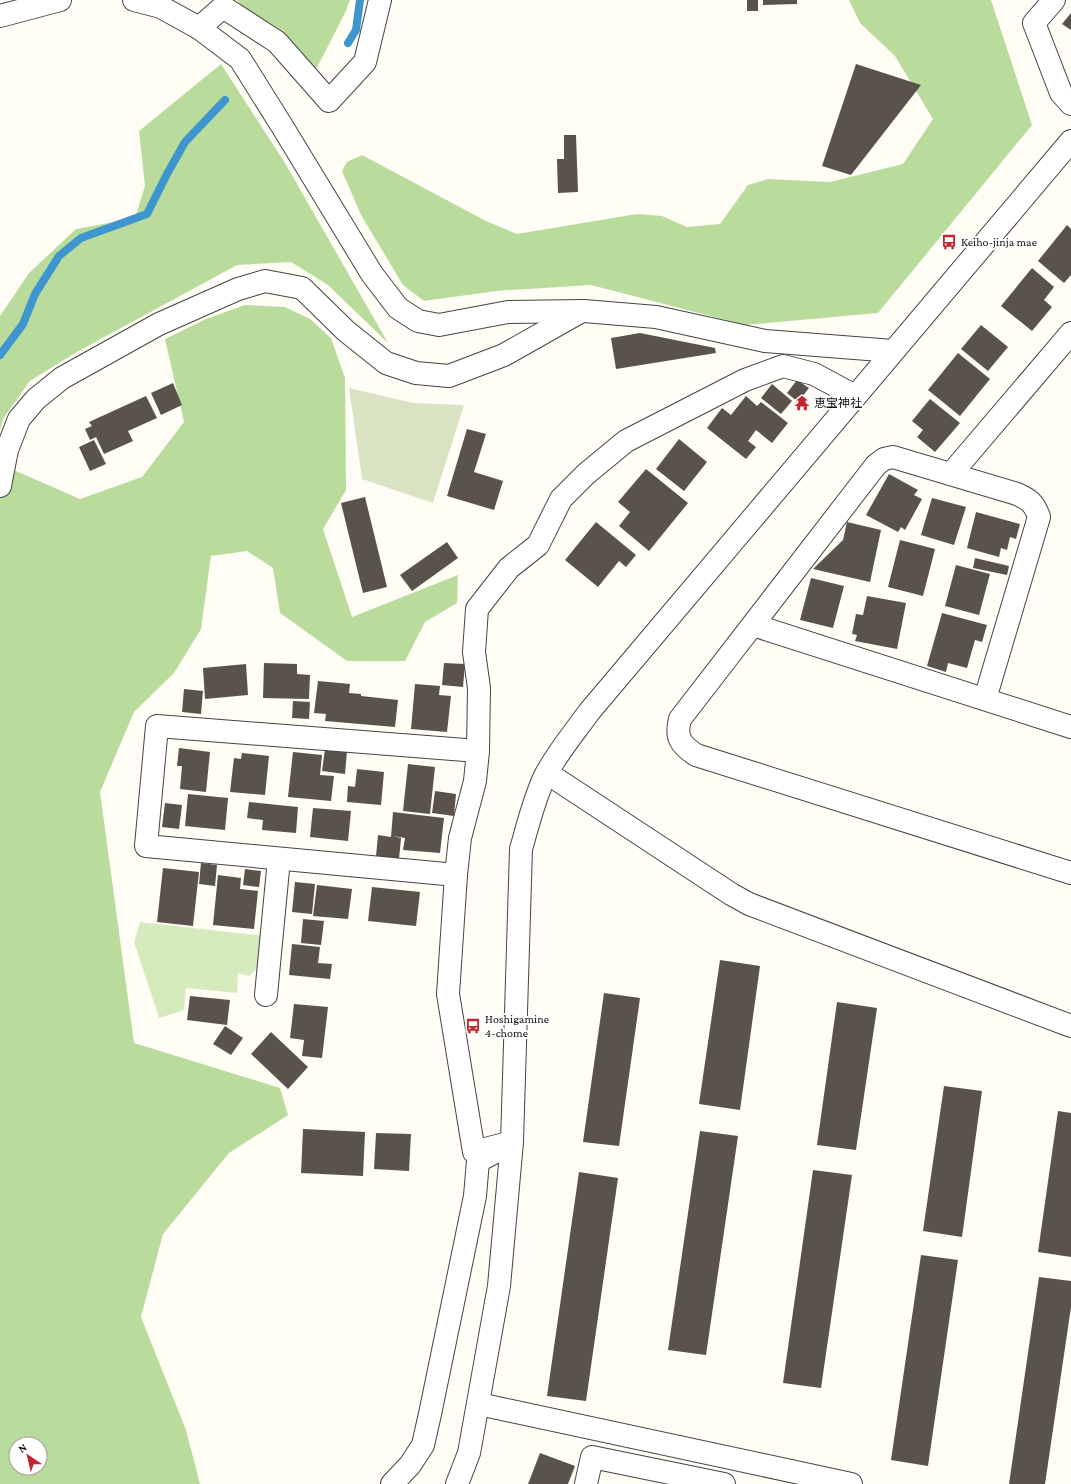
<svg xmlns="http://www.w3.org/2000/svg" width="1071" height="1484" font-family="'Crimson Pro','Noto Sans JP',serif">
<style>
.green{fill:#d5ebbd}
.forest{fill:#b9dc9c;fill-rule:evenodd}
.cemetery{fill:#d9e3c4}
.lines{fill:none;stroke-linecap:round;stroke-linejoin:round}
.stream{stroke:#3f96cf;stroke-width:8}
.building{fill:#5a524d}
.minor-casing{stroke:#444;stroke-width:24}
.minor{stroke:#fff;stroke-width:22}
.labels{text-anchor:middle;stroke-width:4;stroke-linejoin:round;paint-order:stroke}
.poi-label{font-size:12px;fill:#111;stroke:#fff;text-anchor:start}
</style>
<rect width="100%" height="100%" fill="#fffdf5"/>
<polygon class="green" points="140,922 265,936 263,962 249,976 238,973 237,993 186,988 184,1010 159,1018 134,942"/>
<g class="forest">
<polygon points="237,0 350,0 346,11 306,89"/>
<polygon points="849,0 991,0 1032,125 878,313 745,325 591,285 496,291 424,301 403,285 361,215 342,171 347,162 362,155 486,221 517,234 637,214 662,216 687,227 720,224 748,185 768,179 830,182 903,164 933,119 895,56 860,23"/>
<polygon points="221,64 285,163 388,343 328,285 291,262 237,265 75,353 30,381 3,419 0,430 0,316 29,273 76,229 135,218 145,186 139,131"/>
<path d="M245,305L285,307L310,319L331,338L345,378L346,490L323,529L352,617L458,575L457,603L425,622L405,661H347L280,613L273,568L247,551L211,556L201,629L174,673L134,712L100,792L134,1043L280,1088L288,1115L229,1153L163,1234L141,1317L186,1430L200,1484H0V464L80,499L142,477L184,422L165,339L206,319ZM16,1444H40V1468H16Z"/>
</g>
<polygon class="cemetery" points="349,388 413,403 464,405 433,503 362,479"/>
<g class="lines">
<g class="stream">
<polyline points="348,43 356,30 360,0"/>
<polyline points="0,355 23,324 35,294 59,256 81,238 147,214 167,174 185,142 225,100"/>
</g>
</g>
<g class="building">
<rect x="747" y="0" width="11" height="11"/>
<polygon points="763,0 797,0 797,4 763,5"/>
<polygon points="1071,13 1071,30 1062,24"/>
<polygon points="856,64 921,85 851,175 822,166"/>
<polygon points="564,135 576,135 578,192 558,193 557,159 564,159"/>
<polygon points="1067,225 1071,229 1071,275 1064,283 1038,261"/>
<polygon points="1032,268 1054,287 1044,300 1052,307 1032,331 1001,306"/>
<polygon points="981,325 1008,347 988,371 961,349"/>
<polygon points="640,333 715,348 716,353 616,369 611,338"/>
<polygon points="958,353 990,379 960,416 928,390"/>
<polygon points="797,380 809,388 798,402 787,393"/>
<polygon points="173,383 182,405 161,415 151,393"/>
<polygon points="772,384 792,401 781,414 761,398"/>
<polygon points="146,396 157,418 128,431 133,441 104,454 96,437 90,440 85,429 92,426 89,422"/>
<polygon points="746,396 757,406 761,402 788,423 772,443 756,430 748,441 756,447 746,459 707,428 722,408 731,415"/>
<polygon points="930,399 960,423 935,452 917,437 923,430 912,421"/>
<polygon points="467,429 486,434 474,472 503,481 494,510 447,496"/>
<polygon points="679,439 707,462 684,491 656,469"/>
<polygon points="94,440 106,464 90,471 79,447"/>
<polygon points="646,469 688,503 649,551 619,526 630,512 618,502"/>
<polygon points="889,474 918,490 914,495 922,499 905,530 901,527 898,532 866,515"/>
<polygon points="365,497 387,587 363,593 341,503"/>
<polygon points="932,498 966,507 954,545 921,535"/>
<polygon points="976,512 1020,524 1016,539 1010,537 1007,550 1001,548 999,557 967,548"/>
<polygon points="596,522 636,555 626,567 619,561 598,587 565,560"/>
<polygon points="847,522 881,530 870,582 813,569 843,540"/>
<polygon points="900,540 935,549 923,596 888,587"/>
<polygon points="447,542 458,558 412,591 400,575"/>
<polygon points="975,558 1009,566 1007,575 973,568"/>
<polygon points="956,565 990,574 979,615 945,606"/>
<polygon points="811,578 844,586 833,628 800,620"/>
<polygon points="867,596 906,603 897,649 855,641 857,635 852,634 856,614 863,615"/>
<polygon points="942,613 987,625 982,642 975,640 967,668 948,663 946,672 927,666"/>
<polygon points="264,663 297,664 297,674 310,675 309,699 263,698"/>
<polygon points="444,663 465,664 463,687 442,685"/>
<polygon points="246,664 248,695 205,699 203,668"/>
<polygon points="318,681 350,684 349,693 361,694 361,696 398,700 395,727 325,721 326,714 314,713"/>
<polygon points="415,684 440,686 439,695 451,696 447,732 411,729"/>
<polygon points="184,689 203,691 201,714 182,712"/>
<polygon points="293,701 310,702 309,719 292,718"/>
<polygon points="179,748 210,752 206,792 180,789 182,766 177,766"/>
<polygon points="325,749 347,751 345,774 322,771"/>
<polygon points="293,752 322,755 320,775 334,776 331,801 288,797"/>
<polygon points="242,753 269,756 265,795 230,792 234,758 241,759"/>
<polygon points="408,764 435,767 430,814 403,811"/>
<polygon points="357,769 384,772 381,805 347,802 348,786 355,787"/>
<polygon points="435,791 456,794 454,816 432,813"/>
<polygon points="188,794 228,798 225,830 185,826"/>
<polygon points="249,802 298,807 296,833 262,830 263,820 247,818"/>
<polygon points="165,803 182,805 179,829 162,827"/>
<polygon points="313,808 351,811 348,841 310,837"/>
<polygon points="393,812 444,818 440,853 403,850 405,838 393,836 401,838 399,859 376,856 378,835 391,837"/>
<polygon points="201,863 217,865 215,886 199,884"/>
<polygon points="163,868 199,872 193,926 157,922"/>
<polygon points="245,869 261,871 259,887 243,885"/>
<polygon points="218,875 241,878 240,889 258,891 254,929 213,925"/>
<polygon points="295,882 315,884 312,914 292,912"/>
<polygon points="317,885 352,889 348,919 313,916"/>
<polygon points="372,887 420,892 416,926 368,921"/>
<polygon points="303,919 324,921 321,945 301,943"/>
<polygon points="292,944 320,947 318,963 332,964 330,979 289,975"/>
<polygon points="720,960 760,966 740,1110 699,1104"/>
<polygon points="604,993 640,998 619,1146 583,1142"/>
<polygon points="190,996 230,1000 227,1025 187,1020"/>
<polygon points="837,1002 877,1008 856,1150 817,1145"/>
<polygon points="294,1004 328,1007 322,1058 302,1056 304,1040 290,1038"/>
<polygon points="225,1026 243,1038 231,1055 213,1044"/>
<polygon points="271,1032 308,1067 288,1089 251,1054"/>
<polygon points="944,1086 982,1091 962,1237 923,1231"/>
<polygon points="1058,1111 1071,1113 1071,1257 1038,1252"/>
<polygon points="303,1129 365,1132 363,1176 301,1173"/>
<polygon points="700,1131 738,1136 706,1355 668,1350"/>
<polygon points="376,1133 411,1134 409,1171 374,1169"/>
<polygon points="813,1170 852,1175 821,1388 783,1383"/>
<polygon points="579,1172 618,1178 586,1401 547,1396"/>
<polygon points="921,1255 958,1260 928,1466 891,1460"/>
<polygon points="1039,1277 1071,1281 1071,1307 1045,1484 1009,1484"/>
<polygon points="540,1453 575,1466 568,1484 528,1484"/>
</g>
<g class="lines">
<g class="minor-casing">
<g id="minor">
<polyline points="134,0 161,7 199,28 240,59 282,126 372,274 398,308 418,321 439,325 508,312 584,311 656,317 765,341 893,351"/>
<polyline points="1054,0 1034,23 1061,93 1071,104"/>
<polyline points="0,16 60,0"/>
<polyline points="199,28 223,7 277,42 329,101 365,62 380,0"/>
<polyline points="951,474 1071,333"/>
<polyline points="0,486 7,450 19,419 36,399 62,378 159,324 238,289 265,281 302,288 346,331 386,363 416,373 449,376 504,355 580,312"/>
<polyline points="753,625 1071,727"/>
<path d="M985,699L1039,517C1034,503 1030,500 1017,494L893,457L884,459L876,465L680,719C675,738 681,745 696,755L1071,873"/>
<polyline points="547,773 731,894 749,904 1071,1026"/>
<polyline points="456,875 146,846 157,726 478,751"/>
<polyline points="266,995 279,859"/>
<polyline points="512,1142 474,1152 448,994 456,875 460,838 475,781 478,751 479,688 474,652 477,609 509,568 538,545 561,499 586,474 626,441 745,380 783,366 814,374 855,396"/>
<polyline points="479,1404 851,1484"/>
<polyline points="392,1484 410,1465 423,1445 430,1414 475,1196 478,1161 499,1150"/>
<path d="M457,1484L469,1453L499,1286L512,1142L521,849C528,825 534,799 545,776C557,753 574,733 589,712L1071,141"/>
<polyline points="586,1484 592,1457 724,1484"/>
</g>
</g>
<use href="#minor" class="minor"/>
</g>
<defs>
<g id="bus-bare" transform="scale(1.2)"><path d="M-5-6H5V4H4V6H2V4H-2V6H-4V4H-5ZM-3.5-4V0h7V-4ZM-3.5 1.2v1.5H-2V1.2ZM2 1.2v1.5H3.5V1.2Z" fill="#c4262e" stroke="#fff" stroke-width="2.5" paint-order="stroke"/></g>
<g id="temple-bare" transform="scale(1.2)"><path d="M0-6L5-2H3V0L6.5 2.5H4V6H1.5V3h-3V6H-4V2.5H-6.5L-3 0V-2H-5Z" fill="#c4262e" stroke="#fff" stroke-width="2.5" paint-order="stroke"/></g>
</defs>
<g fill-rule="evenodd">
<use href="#bus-bare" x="949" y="242"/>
<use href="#temple-bare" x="802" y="403"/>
<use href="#bus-bare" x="473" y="1026"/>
</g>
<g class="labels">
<g class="poi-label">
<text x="961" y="246">Keiho-jinja mae</text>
<text x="814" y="407">恵宝神社</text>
<text x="485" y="1023">Hoshigamine<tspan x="485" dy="14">4-chome</tspan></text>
</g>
</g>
<g transform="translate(28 1456) rotate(325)"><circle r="19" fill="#ffffff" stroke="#a0a0a0"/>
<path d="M0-3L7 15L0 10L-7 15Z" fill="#c4262e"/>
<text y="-6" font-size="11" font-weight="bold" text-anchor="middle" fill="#111111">N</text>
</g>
</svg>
